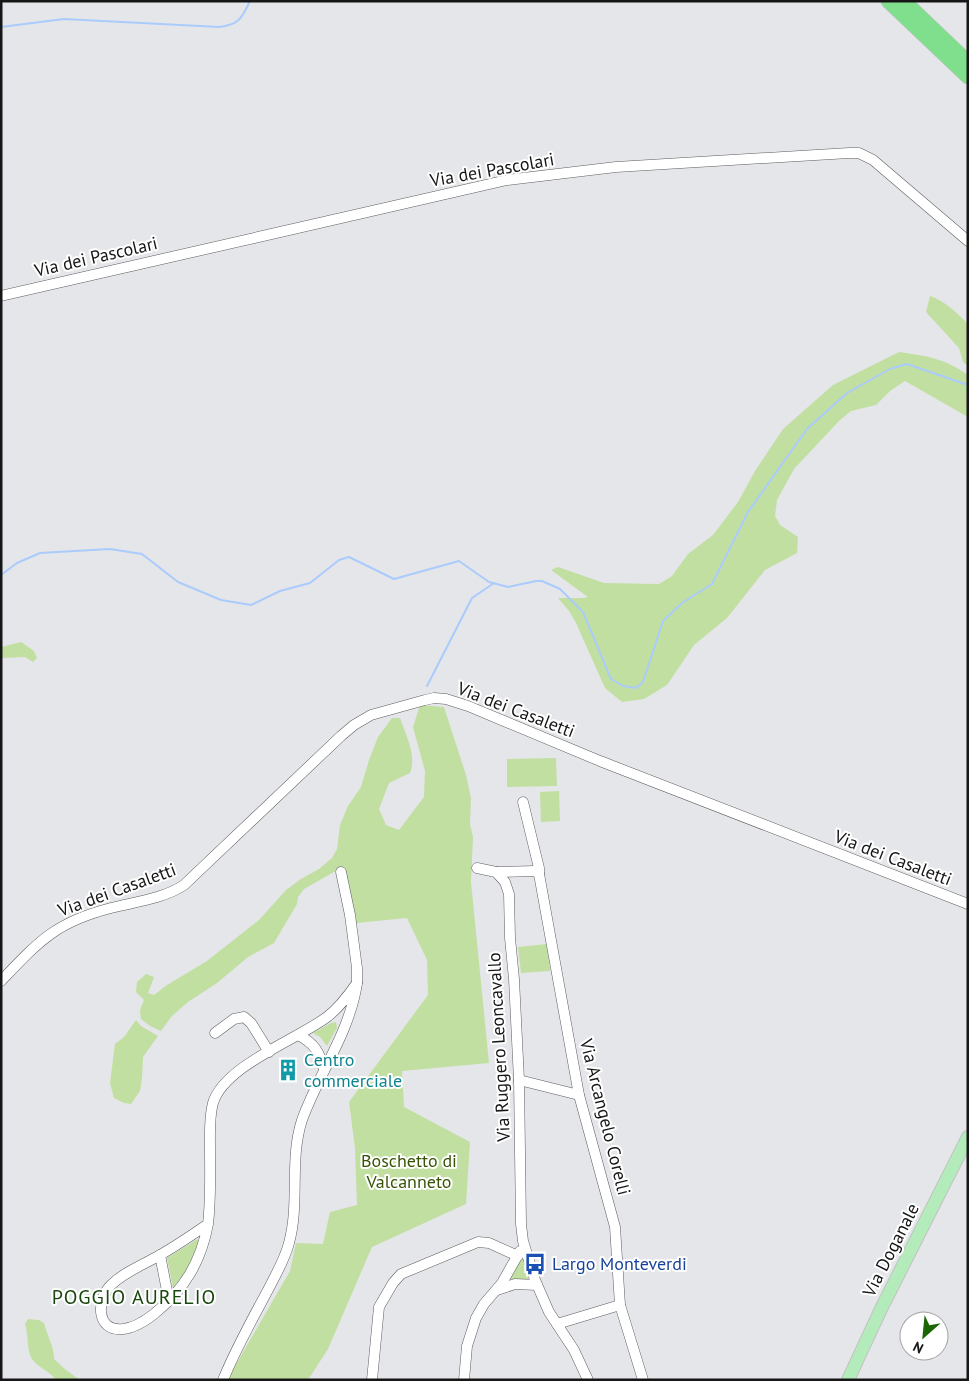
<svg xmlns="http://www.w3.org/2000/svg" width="969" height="1381" font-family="'PT Sans',sans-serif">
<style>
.green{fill:#c1dfa0}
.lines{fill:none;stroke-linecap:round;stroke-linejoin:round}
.stream{stroke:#abcbfd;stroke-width:2}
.minor-casing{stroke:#5c5d5f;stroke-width:11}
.major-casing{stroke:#c2c2c3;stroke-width:14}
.highway-casing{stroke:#c2c2c3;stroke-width:15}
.minor{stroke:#fff;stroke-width:10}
.major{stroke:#b3ecba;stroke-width:12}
.highway{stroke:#80df8c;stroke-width:14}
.labels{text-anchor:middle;stroke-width:4;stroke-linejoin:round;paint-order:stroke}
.street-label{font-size:18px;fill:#161617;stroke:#fff}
.culture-label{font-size:18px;fill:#0d838f;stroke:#fff;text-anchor:start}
.park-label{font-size:18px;fill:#385306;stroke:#fff}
.transit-label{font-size:18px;fill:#164399;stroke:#fff;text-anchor:start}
.quarter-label{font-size:20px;letter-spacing:1px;fill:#19470e;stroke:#fff}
</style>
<rect width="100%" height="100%" fill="#e5e6e9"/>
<g class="green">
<path d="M930,296C944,300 958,314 968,324V366L963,362L959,348L926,312Z"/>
<path d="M899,352C927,356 944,358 968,375V417L905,381L890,391L876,405L851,411L839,421L794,469L777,500L775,516L780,525L798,537L797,553L765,570L727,618L694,645L667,685L644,699L622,702L605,688L576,623L569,611L558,598H584L588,597L551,570L558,567L604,583L659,584L672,576L688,554L713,535L738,502L755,471L783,429L833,385Z"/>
<polygon points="21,642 34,651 37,658 33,662 25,657 2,658 1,661 1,647"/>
<path d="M420,705L444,707L466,775L471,798L470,824L473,837L471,882L489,1063L402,1071L404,1107L470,1142L466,1204L372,1247L328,1349L308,1380H227L290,1271L296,1243L323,1244L330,1212L357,1205L355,1148L349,1102L428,995L427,960L407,918L356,923L339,869L304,889L298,897L297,904L274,943L248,957L217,983L188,1002L172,1016L161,1031L150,1026L141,1019L140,1010L144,1000L136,992L137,982L146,974L154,977L148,993L154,995L167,985L207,961L259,920L286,890L301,879L319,869L332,858L337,849L340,825L348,806L361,787L369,760L378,737L392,718H400C406,736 417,755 410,773L389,783L379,809L386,825L399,830L424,797L425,771L413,727Z"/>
<polygon points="556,758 557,786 507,787 507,759"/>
<polygon points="559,791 560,821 541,822 540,792"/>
<polygon points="547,944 550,971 521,973 518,947"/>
<polygon points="136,1020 141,1026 158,1036 143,1057 142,1078 140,1091 131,1104 124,1103 114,1098 110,1083 115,1044 124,1037"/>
<polygon points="336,1022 337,1028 327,1046 320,1037 313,1033 331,1023"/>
<polygon points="196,1240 198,1240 199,1243 189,1267 173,1288 167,1258"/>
<polygon points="522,1257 528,1279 510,1279"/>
<path d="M28,1319L39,1320L44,1323C47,1335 54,1346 54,1359L66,1370L80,1380H56C50,1371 38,1368 32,1359C26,1349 29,1335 25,1324Z"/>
</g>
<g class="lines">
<g class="stream">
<path d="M1,27L64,19L219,27C239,25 242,18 250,1"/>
<polyline points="1,575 17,563 40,553 110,549 142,554 178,582 221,600 251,605 280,591 310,583 339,560 349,557 394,579 459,561 489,582 508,587 536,581 542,581 560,589 583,612 611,679 623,686 636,688 643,682 663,621 682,603 712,584 748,512 807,429 847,393 890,369 907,364 968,385"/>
<polyline points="427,686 472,598 494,583"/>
</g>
<g class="minor-casing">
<g id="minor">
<polyline points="1,296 507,180 616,167 849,153 859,153 873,160 968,241"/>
<polyline points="523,802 539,868 539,874"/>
<polyline points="477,868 496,872 505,882 509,894 510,938 514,979 519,1080 521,1224 523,1241 535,1280 549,1312 574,1350 588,1380"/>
<polyline points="341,872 350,915 357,968 357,983"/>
<polyline points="496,872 535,871 539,874 579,1095 615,1227 620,1305 643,1380"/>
<path d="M1,981C39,941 56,922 111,908C134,902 163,899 184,885L341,736L354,725L371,715L425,700L434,698L446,699L468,706L600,761L968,904"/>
<polyline points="215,1033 234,1019 244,1017 251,1023 269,1052"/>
<path d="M298,1035C314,1043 320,1052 324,1070"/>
<polyline points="519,1080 579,1095"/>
<path d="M208,1224C201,1262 184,1290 154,1314C145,1321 135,1328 123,1329C96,1332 96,1300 111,1285C124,1272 143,1265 160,1255C176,1246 192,1235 208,1224C211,1199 210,1174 210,1148C210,1133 209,1117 213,1103C224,1066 296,1040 327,1017C339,1008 348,996 357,983C350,1032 319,1073 302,1120C289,1160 300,1203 289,1243C285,1259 276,1274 269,1288C253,1318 236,1348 223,1380"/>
<polyline points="160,1255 169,1301"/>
<polyline points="497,1290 515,1284 537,1285"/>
<polyline points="557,1324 620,1305"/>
<polyline points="372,1380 379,1307 393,1283 401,1274 478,1242 489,1243 518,1256"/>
<polyline points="464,1380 467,1346 476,1318 484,1304 502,1283 520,1251"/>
</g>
</g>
<g class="major-casing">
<polyline id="major" points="848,1380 881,1309 968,1137"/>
</g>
<g class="highway-casing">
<g id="highway">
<polyline points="888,1 968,77"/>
<polyline points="904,1 968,62"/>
</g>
</g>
<use href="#minor" class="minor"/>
<use href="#major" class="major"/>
<use href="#highway" class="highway"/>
</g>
<defs>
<g id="building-bare" transform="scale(1.725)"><path d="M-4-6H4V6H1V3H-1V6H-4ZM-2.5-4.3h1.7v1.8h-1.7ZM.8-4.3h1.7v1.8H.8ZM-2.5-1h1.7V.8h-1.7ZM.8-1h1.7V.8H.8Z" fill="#0f9aa8" stroke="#fff" stroke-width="2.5" paint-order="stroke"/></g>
<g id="bus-bare" transform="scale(1.725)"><path d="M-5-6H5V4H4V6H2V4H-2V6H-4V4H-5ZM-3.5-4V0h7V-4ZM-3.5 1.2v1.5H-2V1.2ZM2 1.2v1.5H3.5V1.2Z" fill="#1a4fb4" stroke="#fff" stroke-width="2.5" paint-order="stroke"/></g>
</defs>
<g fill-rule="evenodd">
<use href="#building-bare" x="288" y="1070"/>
<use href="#bus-bare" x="535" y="1264"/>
</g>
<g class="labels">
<g class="street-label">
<text transform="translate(492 170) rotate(-10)" y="6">Via dei Pascolari</text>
<text transform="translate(96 257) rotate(-13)" y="6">Via dei Pascolari</text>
<text transform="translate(516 710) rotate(21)" y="6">Via dei Casaletti</text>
<text transform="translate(893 858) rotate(21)" y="6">Via dei Casaletti</text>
<text transform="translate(117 890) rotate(-20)" y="6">Via dei Casaletti</text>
<text transform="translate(499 1047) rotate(-93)" y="6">Via Ruggero Leoncavallo</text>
<text transform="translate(605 1117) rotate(76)" y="6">Via Arcangelo Corelli</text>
<text transform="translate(891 1250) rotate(-63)" y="6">Via Doganale</text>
</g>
<g class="culture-label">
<text x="304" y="1066">Centro<tspan x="304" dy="21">commerciale</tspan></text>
</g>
<g class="park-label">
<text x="409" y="1167">Boschetto di<tspan x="409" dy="21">Valcanneto</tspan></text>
</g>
<g class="transit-label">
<text x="552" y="1270">Largo Monteverdi</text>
</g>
<g class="quarter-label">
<text x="134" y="1304">POGGIO AURELIO</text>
</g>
</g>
<rect width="969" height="1381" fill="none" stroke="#161617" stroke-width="5"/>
<g transform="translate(924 1336) rotate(207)"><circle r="24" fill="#ffffff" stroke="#a2a2a2"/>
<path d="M0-4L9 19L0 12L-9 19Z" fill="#1c6704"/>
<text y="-8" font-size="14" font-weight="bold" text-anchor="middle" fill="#161617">N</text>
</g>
</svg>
